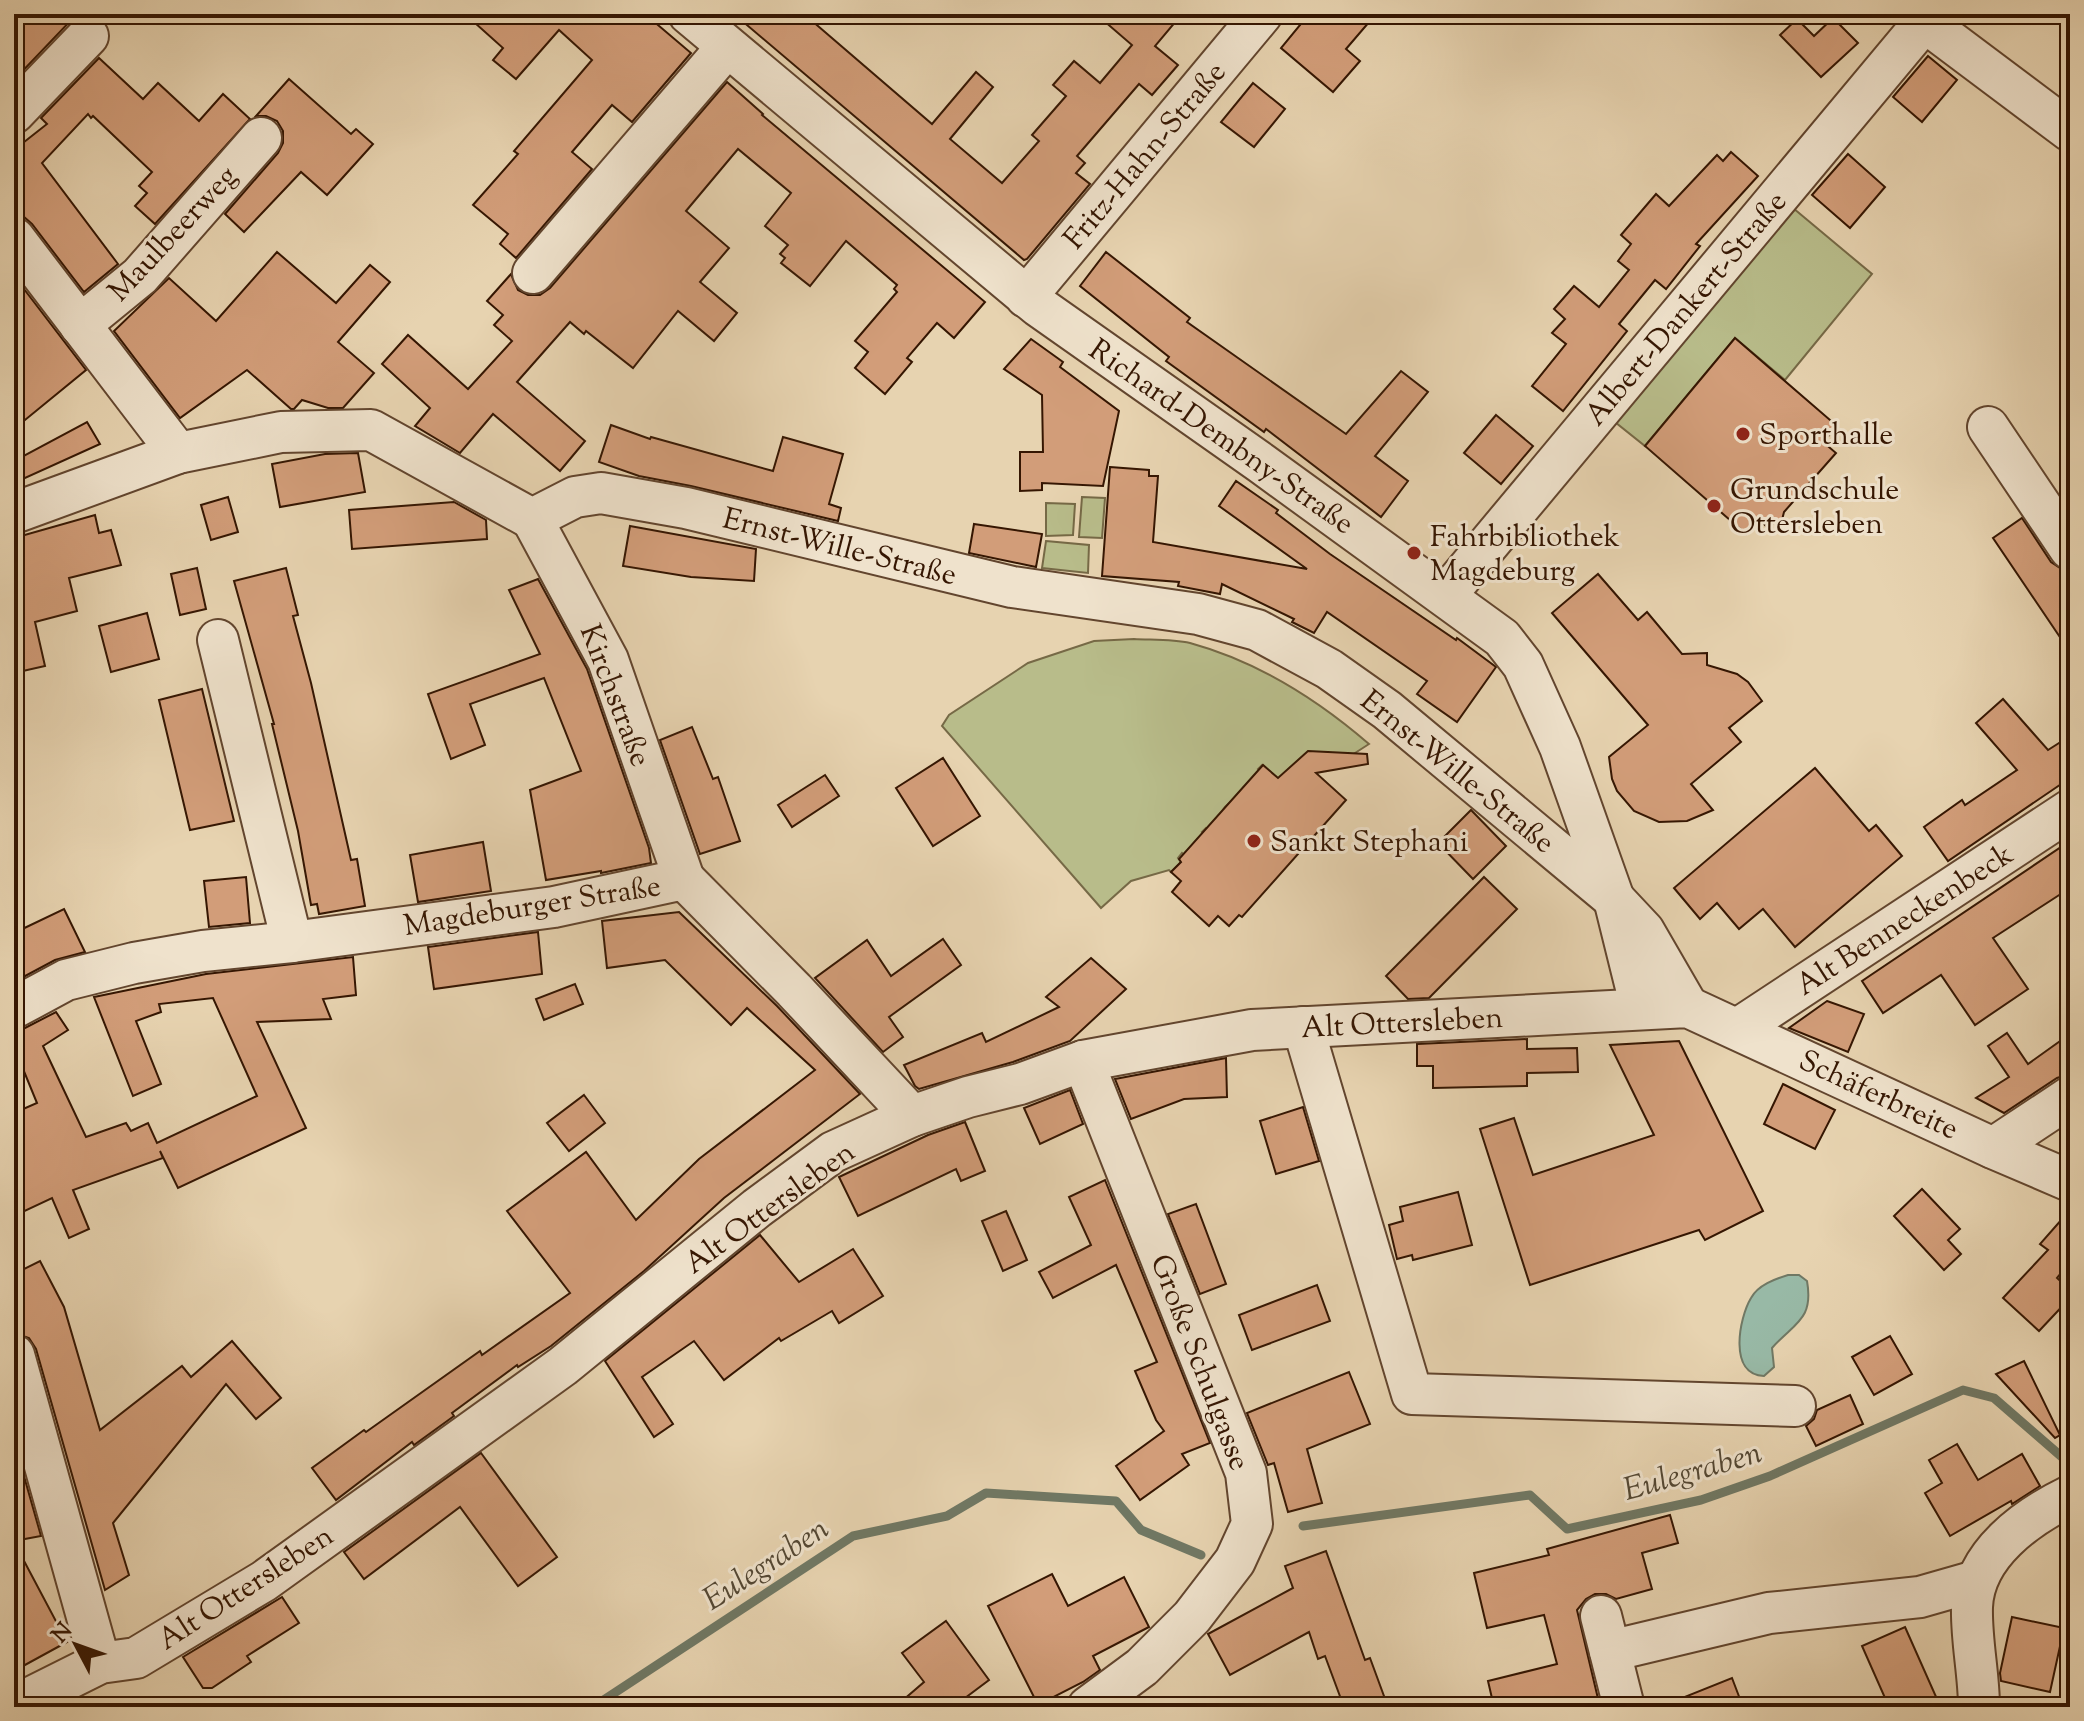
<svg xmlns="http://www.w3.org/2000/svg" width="2084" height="1721" font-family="'Sorts Mill Goudy',serif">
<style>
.green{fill:#b8bc8a;stroke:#766946;stroke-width:2}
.water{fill:#98b9a6;stroke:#707864;stroke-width:2}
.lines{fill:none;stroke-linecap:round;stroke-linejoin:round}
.stream{stroke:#707864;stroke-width:9}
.building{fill:#d29d79;stroke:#351602;stroke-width:2}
.minor-casing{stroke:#62452e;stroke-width:44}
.minor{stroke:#efe2cc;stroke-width:40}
.poi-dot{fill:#8f2418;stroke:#efe2cc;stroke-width:3}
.labels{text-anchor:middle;stroke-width:6;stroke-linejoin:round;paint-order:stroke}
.street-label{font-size:30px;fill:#351602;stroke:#efe2cc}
.poi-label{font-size:30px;fill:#351602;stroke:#efe2cc;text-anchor:start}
.water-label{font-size:32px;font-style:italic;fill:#534733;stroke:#efe2cc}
</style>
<rect width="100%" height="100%" fill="#e7d3b0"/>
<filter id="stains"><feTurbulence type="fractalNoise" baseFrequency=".0025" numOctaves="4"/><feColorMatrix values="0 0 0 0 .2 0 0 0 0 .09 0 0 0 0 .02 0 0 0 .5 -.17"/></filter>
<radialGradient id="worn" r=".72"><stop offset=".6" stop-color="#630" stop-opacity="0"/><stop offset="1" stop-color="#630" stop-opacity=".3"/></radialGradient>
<g class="green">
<polygon points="1793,208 1872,274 1785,380 1735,338 1645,446 1615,422"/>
<polygon points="1082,497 1105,498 1102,538 1079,537"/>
<polygon points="1046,503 1075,504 1073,535 1046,536"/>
<polygon points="1046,541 1089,545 1088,573 1042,568"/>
<path d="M1134,639C1152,640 1173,639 1190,643C1256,661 1318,700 1369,744L1338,764L1308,758L1304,755L1281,781L1262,765L1258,769L1263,774L1225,807L1210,830L1206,828L1202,832L1206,835L1186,856L1182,853L1178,858L1181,862L1171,872L1169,870L1131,881L1101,908L942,726L949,715L1028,663L1094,641Z"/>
</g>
<path class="water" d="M1788,1275H1799L1807,1281C1814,1320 1794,1323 1772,1348L1774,1367L1764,1376C1728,1375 1739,1318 1751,1298C1758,1285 1775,1279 1788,1275Z"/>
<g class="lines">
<g class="stream">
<polyline points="1303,1526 1530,1495 1567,1529 1701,1500 1770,1476 1963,1390 1994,1398 2070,1464"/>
<polyline points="593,1707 853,1536 947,1516 986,1493 1116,1501 1141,1530 1201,1555"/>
</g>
</g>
<g class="building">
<polygon points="14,14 77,14 14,80"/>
<polygon points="465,14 645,14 691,53 632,122 612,105 572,152 592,169 516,258 500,244 508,234 473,205 518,154 514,151 592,60 559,30 516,79 493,60 503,48"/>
<polygon points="734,14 804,14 932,124 976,72 993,87 950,139 1002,183 1039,141 1032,135 1066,96 1053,85 1074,61 1100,83 1132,45 1096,14 1182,14 1155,46 1178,65 1152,95 1139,84 1077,156 1085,163 1076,173 1090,184 1027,259 1024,260"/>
<polygon points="1309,14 1376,14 1346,49 1360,61 1333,92 1281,48"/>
<polygon points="1833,18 1858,43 1821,77 1780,35 1797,19 1814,36"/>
<polygon points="1928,56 1957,80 1922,122 1893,97"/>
<polygon points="99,58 143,99 158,83 199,121 223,94 250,119 155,224 135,206 147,193 139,186 152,172 93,116 91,118 88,114 42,163 118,264 84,292 32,224 24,217 14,215 14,150 47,124 41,118"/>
<polygon points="289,79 351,134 356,129 373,144 327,195 301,172 244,232 225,214 278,153 283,143 283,131 277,121 266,116 256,116"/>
<polygon points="727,82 763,114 762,115 985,302 954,338 937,323 907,358 912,362 885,394 855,368 868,352 855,341 897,292 894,289 897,285 846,241 810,286 781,263 785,258 780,254 788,245 765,226 791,193 738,149 686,211 729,248 700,282 737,313 714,341 678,311 633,368 586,331 584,334 570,322 517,382 585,441 560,471 493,414 460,453 415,426 430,408 382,364 408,335 468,389 512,341 494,325 503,315 487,301 511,274 518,290 528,295 540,295 550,288"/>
<polygon points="1253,83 1285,109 1254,147 1221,122"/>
<polygon points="1731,152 1758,176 1696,244 1700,246 1666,289 1655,280 1619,324 1627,331 1563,411 1532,386 1566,344 1552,333 1565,319 1554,309 1574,286 1599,307 1629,270 1618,261 1631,244 1621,235 1656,194 1669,206 1717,155 1723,161"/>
<polygon points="1848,154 1885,187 1850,228 1812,195"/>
<polygon points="277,252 336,303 370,265 390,282 338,342 374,373 343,408 328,408 302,400 294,409 291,409 247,370 180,418 114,331 169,278 216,321"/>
<polygon points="1106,252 1190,318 1187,322 1346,434 1401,371 1428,392 1375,456 1408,481 1381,517 1266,429 1264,432 1166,361 1169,357 1080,286"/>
<polygon points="14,276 86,370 14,429 14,382 18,379 20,361 14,354"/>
<polygon points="1735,338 1837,426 1823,442 1836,453 1784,512 1782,520 1766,526 1759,519 1746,534 1645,446"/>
<polygon points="1031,339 1063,362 1060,367 1119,411 1103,486 1042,483 1042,490 1020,491 1020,452 1043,452 1042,395 1004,369"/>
<polygon points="1496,415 1533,446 1501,484 1464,453"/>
<polygon points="87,422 100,444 14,483 14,461"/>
<polygon points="611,425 650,439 651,437 773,471 783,437 843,454 829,504 841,508 838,521 691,486 639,476 599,462"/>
<polygon points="358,453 365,492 280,507 272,464 325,454"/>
<polygon points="1110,467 1149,470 1149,476 1158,476 1153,542 1307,569 1219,506 1236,481 1278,510 1276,513 1330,554 1456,640 1457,638 1496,667 1457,722 1417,694 1427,681 1327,612 1314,633 1292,622 1294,619 1222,584 1220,594 1178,586 1179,582 1102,576"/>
<polygon points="228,497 238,532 211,540 201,505"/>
<polygon points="454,502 486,520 487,539 352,549 349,510"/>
<polygon points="95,515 99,533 111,530 121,565 69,578 77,611 35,622 45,666 14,673 14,538"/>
<polygon points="2022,518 2051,562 2063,570 2070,581 2070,652 1993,538"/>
<polygon points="974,524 1042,534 1036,567 969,553"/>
<polygon points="630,526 756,549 754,581 691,577 623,566"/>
<polygon points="197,568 206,609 180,615 171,574"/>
<polygon points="286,568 298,615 293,616 311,683 351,860 357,859 365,906 319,914 317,904 311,905 298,831 272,724 274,724 234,581"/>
<polygon points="1598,574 1638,620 1647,612 1682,654 1707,653 1707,665 1737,674 1748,682 1762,701 1729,728 1741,742 1691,784 1713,810 1687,821 1659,822 1634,811 1617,791 1612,779 1609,757 1648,725 1552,613"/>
<polygon points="538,579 587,669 649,848 651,863 601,873 601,871 546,880 530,790 581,771 544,678 470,704 485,745 451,759 428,694 540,654 509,590"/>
<polygon points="147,613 159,659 111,672 99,626"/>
<polygon points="202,689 234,821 190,830 159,700"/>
<polygon points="2003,699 2048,750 2070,736 2070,778 1948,861 1924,827 1962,800 1965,805 2017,770 1976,723"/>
<polygon points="692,727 713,779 718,777 740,841 700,854 660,740"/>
<polygon points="1308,751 1367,754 1368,764 1316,773 1346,800 1242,917 1239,915 1229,926 1218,916 1209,926 1172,892 1181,881 1171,872 1181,862 1179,859 1263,765 1278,778"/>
<polygon points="943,758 980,816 933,846 896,788"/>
<polygon points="1815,768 1869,831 1876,825 1902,856 1795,947 1763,909 1739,929 1717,903 1700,919 1674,888"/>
<polygon points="825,775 839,796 792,827 778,805"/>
<polygon points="1471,810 1506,846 1473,879 1438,843"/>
<polygon points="2070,841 2070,888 1993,938 2028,989 1975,1025 1941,975 1883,1013 1862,981"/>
<polygon points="483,842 491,891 418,902 410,855"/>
<polygon points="246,877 250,923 209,927 204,881"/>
<polygon points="1484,877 1517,909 1429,998 1408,999 1386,976"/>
<polygon points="64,909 85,952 55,960 14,982 14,933"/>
<polygon points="679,912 777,1006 860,1094 724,1198 644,1271 551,1346 518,1367 517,1365 452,1413 454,1416 414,1445 412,1442 336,1500 312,1468 364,1430 366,1432 480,1351 482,1355 570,1293 507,1211 586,1152 636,1220 699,1159 815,1070 747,1008 731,1025 665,960 607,968 602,921"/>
<polygon points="538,932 542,974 434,989 428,947"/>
<polygon points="943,939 961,965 889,1017 903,1037 883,1052 815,978 867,940 891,976"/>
<polygon points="353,957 356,995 323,999 331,1019 257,1022 306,1128 178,1188 160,1151 163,1158 73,1190 89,1229 69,1238 52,1198 14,1216 14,1113 37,1103 14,1047 14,1031 25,1028 56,1012 68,1030 43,1046 86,1137 126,1123 131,1131 148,1123 157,1143 257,1096 213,998 159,1004 161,1012 136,1021 161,1084 133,1096 94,997 206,974"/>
<polygon points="1091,958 1126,989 1070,1041 1013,1062 919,1089 915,1086 904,1065 982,1033 986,1042 1059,1007 1046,997"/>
<polygon points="575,984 583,1004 544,1020 536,999"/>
<polygon points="1827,1001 1864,1014 1848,1052 1789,1028"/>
<polygon points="2007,1033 2028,1064 2070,1034 2070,1074 2057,1078 2004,1113 1976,1098 2009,1077 1988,1046"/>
<polygon points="1527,1039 1527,1049 1577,1048 1578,1072 1527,1073 1527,1086 1433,1088 1433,1066 1417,1066 1417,1044"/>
<polygon points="1679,1041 1763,1211 1705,1240 1699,1230 1530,1285 1480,1129 1514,1118 1533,1175 1654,1135 1610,1045"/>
<polygon points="1226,1058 1227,1097 1184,1099 1131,1119 1115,1079"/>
<polygon points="1783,1084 1835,1110 1815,1149 1764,1124"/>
<polygon points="1070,1090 1083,1124 1040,1144 1024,1108"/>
<polygon points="584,1095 605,1123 569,1151 547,1123"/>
<polygon points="1303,1107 1319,1161 1276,1174 1260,1121"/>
<polygon points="965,1122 985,1171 961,1181 956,1169 858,1216 839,1177 928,1135"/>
<polygon points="1105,1180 1210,1443 1182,1454 1189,1465 1140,1500 1116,1466 1164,1431 1156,1420 1135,1371 1157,1362 1116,1265 1053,1298 1039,1272 1091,1245 1069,1197"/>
<polygon points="1922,1189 1960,1229 1948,1240 1961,1254 1944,1270 1894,1216"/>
<polygon points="1458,1192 1472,1245 1413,1260 1412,1255 1397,1259 1389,1225 1403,1221 1400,1207"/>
<polygon points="1196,1204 1226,1284 1200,1294 1168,1214"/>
<polygon points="2070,1210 2070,1271 2066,1267 2057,1278 2070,1290 2070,1298 2039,1331 2003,1298 2048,1250 2040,1244"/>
<polygon points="1006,1211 1027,1260 1003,1271 982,1221"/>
<polygon points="760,1235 799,1282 853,1249 883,1296 839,1323 832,1311 781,1341 779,1338 724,1380 694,1341 642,1377 673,1424 654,1437 605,1361"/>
<polygon points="40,1261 64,1307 100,1430 182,1366 191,1377 232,1341 281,1398 256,1419 226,1384 113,1523 129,1575 105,1590 36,1349 29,1338 14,1333 14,1274"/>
<polygon points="1317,1285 1330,1321 1252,1350 1239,1315"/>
<polygon points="1890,1336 1912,1374 1874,1395 1852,1357"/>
<polygon points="2024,1361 2060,1435 2055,1438 1996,1374"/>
<polygon points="1349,1372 1370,1424 1307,1449 1322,1503 1288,1512 1274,1463 1268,1465 1247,1413"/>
<polygon points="1850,1395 1863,1424 1816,1446 1806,1426 1814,1419 1817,1410"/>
<polygon points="14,1441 41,1536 14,1541"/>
<polygon points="1957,1444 1978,1480 2022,1454 2040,1486 2012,1504 2011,1501 1950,1536 1925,1493 1942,1483 1929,1460"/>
<polygon points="481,1453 557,1557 518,1586 460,1507 364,1579 344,1552"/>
<polygon points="1670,1515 1678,1543 1642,1553 1652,1589 1616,1599 1606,1594 1595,1594 1586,1599 1577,1610 1600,1707 1494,1707 1488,1681 1557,1664 1544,1615 1487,1628 1474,1573 1549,1555 1547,1549"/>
<polygon points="14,1542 67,1642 14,1671"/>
<polygon points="1326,1551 1365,1660 1370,1658 1388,1707 1344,1707 1325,1656 1318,1659 1309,1632 1230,1675 1208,1634 1293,1588 1285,1566"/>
<polygon points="1052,1574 1068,1606 1124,1577 1149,1627 1093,1656 1100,1670 1083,1682 1038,1705 988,1606"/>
<polygon points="282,1597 299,1623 247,1656 251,1662 212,1688 203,1688 183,1657"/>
<polygon points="2012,1617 2064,1628 2050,1692 2001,1681 2000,1673"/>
<polygon points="946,1621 989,1680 953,1707 895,1707 924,1682 902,1653"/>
<polygon points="1905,1627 1937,1699 1919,1707 1889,1707 1862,1646"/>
<polygon points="1732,1678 1743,1707 1663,1707 1662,1706"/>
</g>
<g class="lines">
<g class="minor-casing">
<g id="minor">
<polyline points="689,14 1038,306 1261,463 1502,638 1523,665 1560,747 1614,899 1641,1008"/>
<polyline points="1914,14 2070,131"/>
<polyline points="14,113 88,36"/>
<polyline points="14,238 178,453"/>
<polyline points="533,273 727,47"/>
<polyline points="1026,297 1262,14"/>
<polyline points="80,325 140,276 261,138"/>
<polyline points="1988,427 2070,549"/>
<polyline points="14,513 178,453 281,432 371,430 532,519 575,497 601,493 686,508 1012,587 1198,614 1257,630 1329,669 1387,710 1614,899 1644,931 1688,1007"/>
<polyline points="532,519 608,660 684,879"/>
<polyline points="1446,595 1925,21"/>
<polyline points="218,640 292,942"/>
<polyline points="14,1008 66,980 134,963 203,951 292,942 554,907 684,879 794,990 912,1116"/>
<polyline points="1303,1027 1412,1394 1795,1406"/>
<polyline points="1739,1028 2070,810"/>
<polyline points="1083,1061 1246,1473 1252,1524 1235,1561 1192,1617 1142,1667 1088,1707"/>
<polyline points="1993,1148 2070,1097"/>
<polyline points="14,1355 100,1663"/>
<polyline points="1601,1616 1624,1707"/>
<polyline points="1610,1651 1769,1613 1920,1597 1976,1581"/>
<polyline points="14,1706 100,1663 136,1658 264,1581 563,1366 757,1208 833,1152 912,1116 968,1097 1020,1084 1083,1061 1252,1030 1688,1007 1993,1148 2070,1181"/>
<path d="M1979,1707C1979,1674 1971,1640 1972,1607C1974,1554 2027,1517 2070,1496"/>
</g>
</g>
<use href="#minor" class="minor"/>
</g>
<g class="poi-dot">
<circle cx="1743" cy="434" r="8"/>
<circle cx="1714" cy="506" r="8"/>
<circle cx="1414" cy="553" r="8"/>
<circle cx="1254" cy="841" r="8"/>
</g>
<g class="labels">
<g class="street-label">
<text transform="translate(1144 155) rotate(-50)" y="10">Fritz-Hahn-Straße</text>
<text transform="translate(172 233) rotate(-47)" y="10">Maulbeerweg</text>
<text transform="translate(1685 308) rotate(-50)" y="10">Albert-Dankert-Straße</text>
<text transform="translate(1222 436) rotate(35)" y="10">Richard-Dembny-Straße</text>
<text transform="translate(840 546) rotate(14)" y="10">Ernst-Wille-Straße</text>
<text transform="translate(616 695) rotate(69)" y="10">Kirchstraße</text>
<text transform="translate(1458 771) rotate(39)" y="10">Ernst-Wille-Straße</text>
<text transform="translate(532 905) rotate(-9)" y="10">Magdeburger Straße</text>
<text transform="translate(1904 919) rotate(-33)" y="10">Alt Benneckenbeck</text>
<text transform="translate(1402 1022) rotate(-3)" y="10">Alt Ottersleben</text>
<text transform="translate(1879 1094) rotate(25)" y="10">Schäferbreite</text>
<text transform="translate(769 1207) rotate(-36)" y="10">Alt Ottersleben</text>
<text transform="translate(1201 1362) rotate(69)" y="10">Große Schulgasse</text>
<text transform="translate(245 1587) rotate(-33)" y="10">Alt Ottersleben</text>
</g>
<g class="poi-label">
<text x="1759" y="444">Sporthalle</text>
<text x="1730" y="499">Grundschule<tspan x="1730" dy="34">Ottersleben</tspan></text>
<text x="1430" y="546">Fahrbibliothek<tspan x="1430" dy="34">Magdeburg</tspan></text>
<text x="1270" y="851">Sankt Stephani</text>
</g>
<g class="water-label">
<text transform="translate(1692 1470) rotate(-16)" y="11">Eulegraben</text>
<text transform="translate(765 1563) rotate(-33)" y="11">Eulegraben</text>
</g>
</g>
<rect width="2084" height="1721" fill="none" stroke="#e7d3b0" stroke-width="48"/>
<rect x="16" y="16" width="2052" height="1689" fill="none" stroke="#351602" stroke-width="4"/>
<rect x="24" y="24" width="2036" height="1673" fill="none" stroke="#351602" stroke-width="2"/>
<g transform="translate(76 1645) rotate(311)" stroke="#efe2cc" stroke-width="6" paint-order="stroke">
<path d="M0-6L14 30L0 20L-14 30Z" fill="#351602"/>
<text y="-12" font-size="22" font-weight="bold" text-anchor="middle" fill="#351602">N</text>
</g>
<rect width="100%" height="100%" filter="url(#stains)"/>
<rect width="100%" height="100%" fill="url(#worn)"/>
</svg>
